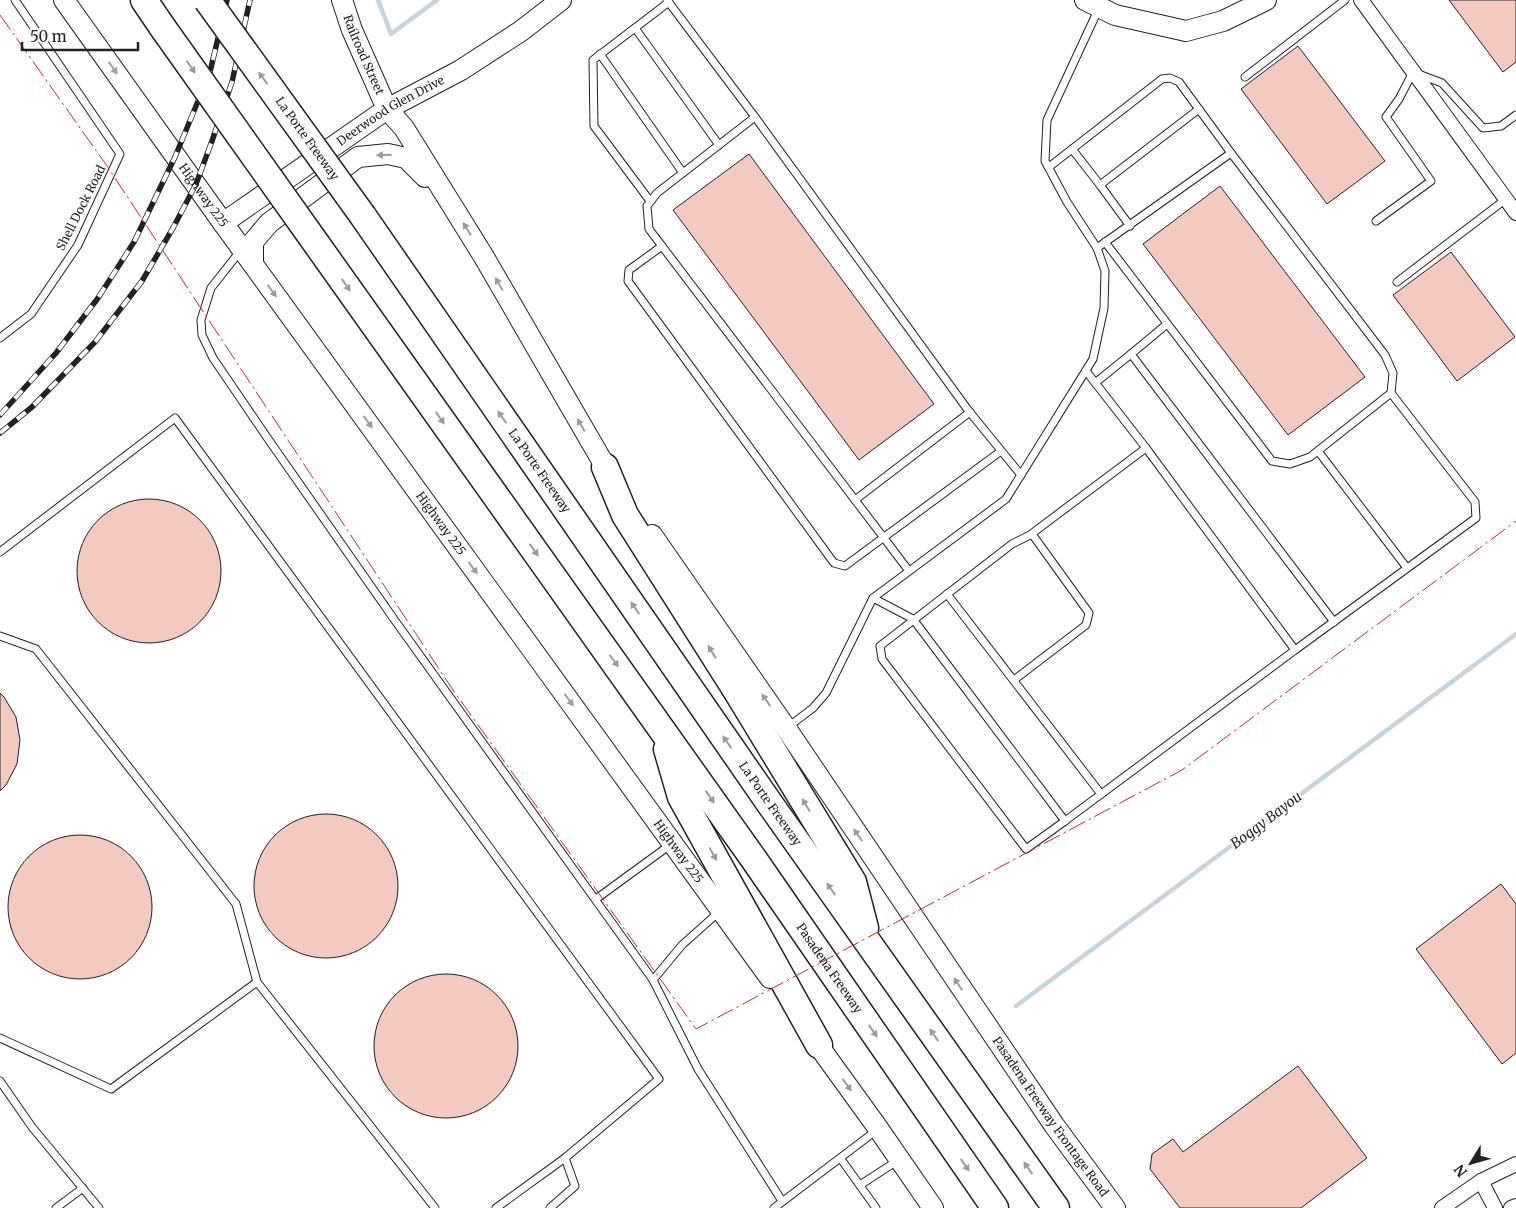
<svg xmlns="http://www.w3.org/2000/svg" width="1516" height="1208" font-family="Merriweather,serif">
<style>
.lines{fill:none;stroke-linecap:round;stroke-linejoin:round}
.stream{stroke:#c7d3dd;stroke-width:4.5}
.building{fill:#f3c9c0;stroke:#222}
.lane-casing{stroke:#222;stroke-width:9}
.street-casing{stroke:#222;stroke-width:16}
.secondary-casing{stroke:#222;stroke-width:22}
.highway-casing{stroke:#222;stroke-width:29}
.lane{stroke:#fff;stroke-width:7}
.street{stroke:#fff;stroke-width:14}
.secondary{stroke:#fff;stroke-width:20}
.highway{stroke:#fff;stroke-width:26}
.rail-casing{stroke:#222;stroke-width:5.5}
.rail{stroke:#fff;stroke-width:4;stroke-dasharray:11;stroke-linecap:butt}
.highway-bridge-casing{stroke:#222;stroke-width:29;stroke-linecap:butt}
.highway-bridge{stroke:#fff;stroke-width:26}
.power{stroke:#c62828;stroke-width:1;stroke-dasharray:18 4 2.5 4;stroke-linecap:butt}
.oneway{fill:#9c9c9c}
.labels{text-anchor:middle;stroke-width:4;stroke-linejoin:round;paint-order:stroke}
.street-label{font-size:12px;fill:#222;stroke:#fff}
.water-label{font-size:14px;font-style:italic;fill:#222;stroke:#fff}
</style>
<rect width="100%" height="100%" fill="#fff"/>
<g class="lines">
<g class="stream">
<polyline points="378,0 391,34 437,0"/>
<polyline points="1016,1006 1516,634"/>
</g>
</g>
<g class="building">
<polygon points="1449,0 1516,0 1516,62 1503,72"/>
<polygon points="1298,46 1385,161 1327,204 1241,89"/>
<polygon points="749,154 934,404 859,460 673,210"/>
<polygon points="1220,186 1365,377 1288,435 1143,244"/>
<polygon points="1451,252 1515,337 1457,381 1393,295"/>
<circle cx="149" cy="571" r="72"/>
<polygon points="0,693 4,697 16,717 20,740 17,764 6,785 0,791"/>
<circle cx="326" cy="886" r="72"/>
<circle cx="80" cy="907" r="72"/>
<polygon points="1501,884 1516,904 1516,1053 1502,1064 1416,949"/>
<circle cx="446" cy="1046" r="72"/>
<polygon points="1298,1066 1367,1158 1301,1208 1180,1208 1150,1169 1152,1154 1173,1139 1183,1152"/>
</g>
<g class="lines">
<g class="lane-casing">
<g id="lane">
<polyline points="667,0 755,117 968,410 1021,475"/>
<polyline points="635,28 719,145"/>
<polyline points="600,54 683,173"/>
<polyline points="1245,77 1345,0"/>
<polyline points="755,117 657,193 647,206 649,229 909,571"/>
<polyline points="1072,149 1100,185 1199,109"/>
<polyline points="1049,167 1162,79 1170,78 1179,82 1231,153"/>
<polyline points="1100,185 1130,226"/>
<polyline points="650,201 594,126 593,60 669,2"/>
<polyline points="1376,221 1431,181 1386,117 1399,99 1413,72 1442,83 1483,128 1501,126 1516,115"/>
<polyline points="1105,242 1272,461 1290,464 1310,457 1391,393"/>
<polyline points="662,246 629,270 628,281 834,563 845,566 1001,451"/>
<polyline points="1097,248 1231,153 1385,355 1393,373 1391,393 1475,502 1476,518 1295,650"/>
<polyline points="241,250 211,288 201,320 202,335 213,358 266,436 396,622 653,980"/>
<polyline points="1397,282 1506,199"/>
<polyline points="1167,324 1131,354 1334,622"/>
<polyline points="0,338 31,314 78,245 120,154 15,0"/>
<polyline points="1095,383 1131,354"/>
<polyline points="1318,451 1407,568"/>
<polyline points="855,500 970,412"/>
<polyline points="0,552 175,418 659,1079 565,1158 496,1208"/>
<polyline points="947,594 1101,794"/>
<polyline points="873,598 913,619 1065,821 1026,849 882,659 880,646 1012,544 1030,535 1146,448 1086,371"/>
<polyline points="0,636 36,649 236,904 257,982 435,1208"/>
<polyline points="1014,680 1086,625 1089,613 1032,534"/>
<polyline points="788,727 813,708 826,693 873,598 1006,499 1093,359 1104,308 1105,271 1097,248 1067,202 1045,161 1047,120 1099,8"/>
<polyline points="1065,821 1295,650 1146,448"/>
<polyline points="596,899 670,845"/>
<polyline points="719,912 682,945 653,980 698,1069 782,1201"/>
<polyline points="0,1038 111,1089 257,982"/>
<polyline points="0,1081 32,1127 99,1208"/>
<polyline points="841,1159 876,1208"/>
<polyline points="860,1185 897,1161"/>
<polyline points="56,1208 83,1188"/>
<polyline points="550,1208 575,1186 565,1158"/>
<polyline points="774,1208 877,1130"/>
</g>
</g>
<g class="street-casing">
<g id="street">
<polyline points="1361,0 1516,213"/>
<polyline points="1481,1181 1495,1208"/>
<polyline points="1442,1208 1481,1181 1516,1164"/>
<polyline points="1511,1208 1516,1206"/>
</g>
</g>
<g class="secondary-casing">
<g id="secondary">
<path id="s1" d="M64,0L223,223L770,978"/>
<path id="s2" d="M342,0L352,30L387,109L404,128L484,257L612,478"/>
<polyline points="1085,0 1115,15 1186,31 1223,21 1266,0"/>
<path id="s3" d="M223,223L387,109L461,70L521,31L561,0"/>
<polyline points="253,264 253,242 269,223 358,157 388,154 406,158 425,177"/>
<path id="s4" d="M652,535L786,728L1054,1125L1115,1208"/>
<polyline points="810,1034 875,1124 933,1208"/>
</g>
</g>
<g class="highway-casing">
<g id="highway">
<polyline points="144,0 163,28"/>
<path id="s5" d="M363,216L770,804L1056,1208"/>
<path id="s6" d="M318,246L753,858L995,1208"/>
<polyline points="605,467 625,515 736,690 853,882 865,928"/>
<polyline points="667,749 681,797 819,1045"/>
</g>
</g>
<use href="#lane" class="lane"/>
<use href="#street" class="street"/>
<use href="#secondary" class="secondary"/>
<use href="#highway" class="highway"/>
<g class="rail-casing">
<g id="rail">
<polyline points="0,415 56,353 98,298 134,242 175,157 210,72 227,0"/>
<polyline points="0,433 32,407 95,342 142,281 173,228 196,184 212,141 232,82 250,0"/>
</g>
</g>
<use href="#rail" class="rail"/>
<g class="highway-bridge-casing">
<g id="highway-bridge">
<path id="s7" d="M207,0L363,216"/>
<polyline points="163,28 318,246"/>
</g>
</g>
<use href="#highway-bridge" class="highway-bridge"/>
<polyline class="power" points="0,15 107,166 453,690 696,1029 1182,770 1516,521"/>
</g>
<defs><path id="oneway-solid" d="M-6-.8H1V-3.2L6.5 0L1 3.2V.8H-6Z" transform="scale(1.25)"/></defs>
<g class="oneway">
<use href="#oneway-solid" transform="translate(191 67) rotate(55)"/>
<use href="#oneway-solid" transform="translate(113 68) rotate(55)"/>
<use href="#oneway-solid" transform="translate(263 78) rotate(-126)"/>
<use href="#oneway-solid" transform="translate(384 155) rotate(179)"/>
<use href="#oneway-solid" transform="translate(467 229) rotate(-122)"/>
<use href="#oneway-solid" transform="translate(499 284) rotate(-120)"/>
<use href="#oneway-solid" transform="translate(346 285) rotate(55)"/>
<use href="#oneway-solid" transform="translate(272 291) rotate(54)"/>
<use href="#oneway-solid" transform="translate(502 417) rotate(-125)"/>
<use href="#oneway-solid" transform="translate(440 418) rotate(55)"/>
<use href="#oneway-solid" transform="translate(368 422) rotate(54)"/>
<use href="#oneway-solid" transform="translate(581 425) rotate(-120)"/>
<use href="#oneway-solid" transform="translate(534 550) rotate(55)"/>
<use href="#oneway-solid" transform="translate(473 568) rotate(54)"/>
<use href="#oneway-solid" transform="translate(635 608) rotate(-125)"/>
<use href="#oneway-solid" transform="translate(712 652) rotate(-122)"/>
<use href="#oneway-solid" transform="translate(614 661) rotate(54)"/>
<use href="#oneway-solid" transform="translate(569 700) rotate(54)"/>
<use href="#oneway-solid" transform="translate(766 700) rotate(-125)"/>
<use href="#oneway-solid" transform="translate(727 742) rotate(-125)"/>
<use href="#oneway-solid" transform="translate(710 797) rotate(55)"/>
<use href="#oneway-solid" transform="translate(806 805) rotate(-121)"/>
<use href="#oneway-solid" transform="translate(858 835) rotate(-124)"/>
<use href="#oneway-solid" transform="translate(713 854) rotate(61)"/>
<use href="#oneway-solid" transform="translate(831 889) rotate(-125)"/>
<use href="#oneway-solid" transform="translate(958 984) rotate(-124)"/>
<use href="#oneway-solid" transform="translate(873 1031) rotate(55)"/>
<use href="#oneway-solid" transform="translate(934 1035) rotate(-125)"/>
<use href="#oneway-solid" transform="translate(847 1085) rotate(54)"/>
<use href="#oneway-solid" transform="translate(965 1165) rotate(55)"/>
<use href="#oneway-solid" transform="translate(1028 1168) rotate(-125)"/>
</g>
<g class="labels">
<g class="street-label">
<text dy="4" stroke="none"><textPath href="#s2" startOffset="59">Railroad Street</textPath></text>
<text dy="4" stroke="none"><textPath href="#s3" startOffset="202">Deerwood Glen Drive</textPath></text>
<text dy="4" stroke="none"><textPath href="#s7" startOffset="171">La Porte Freeway</textPath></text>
<text dy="4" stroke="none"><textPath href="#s1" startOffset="240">Highway 225</textPath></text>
<text transform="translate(81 208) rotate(-63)" y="4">Shell Dock Road</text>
<text dy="4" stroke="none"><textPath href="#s5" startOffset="310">La Porte Freeway</textPath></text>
<text dy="4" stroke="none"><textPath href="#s1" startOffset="645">Highway 225</textPath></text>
<text dy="4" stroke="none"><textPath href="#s5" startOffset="715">La Porte Freeway</textPath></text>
<text dy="4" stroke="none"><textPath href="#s1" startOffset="1050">Highway 225</textPath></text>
<text dy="4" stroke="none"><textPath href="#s6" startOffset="885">Pasadena Freeway</textPath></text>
<text dy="4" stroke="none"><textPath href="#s4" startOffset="705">Pasadena Freeway Frontage Road</textPath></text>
</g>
<g class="water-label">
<text transform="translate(1266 820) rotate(-37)" y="5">Boggy Bayou</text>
</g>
</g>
<g transform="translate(1471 1163) rotate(233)" stroke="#ffffff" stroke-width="4" paint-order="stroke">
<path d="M0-4L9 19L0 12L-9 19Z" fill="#222222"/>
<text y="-8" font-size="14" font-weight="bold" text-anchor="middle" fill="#222222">N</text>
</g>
<path d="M22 42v8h116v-8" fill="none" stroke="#222222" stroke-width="2.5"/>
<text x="30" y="42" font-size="15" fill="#222222" stroke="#ffffff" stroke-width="4" paint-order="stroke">50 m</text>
</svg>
